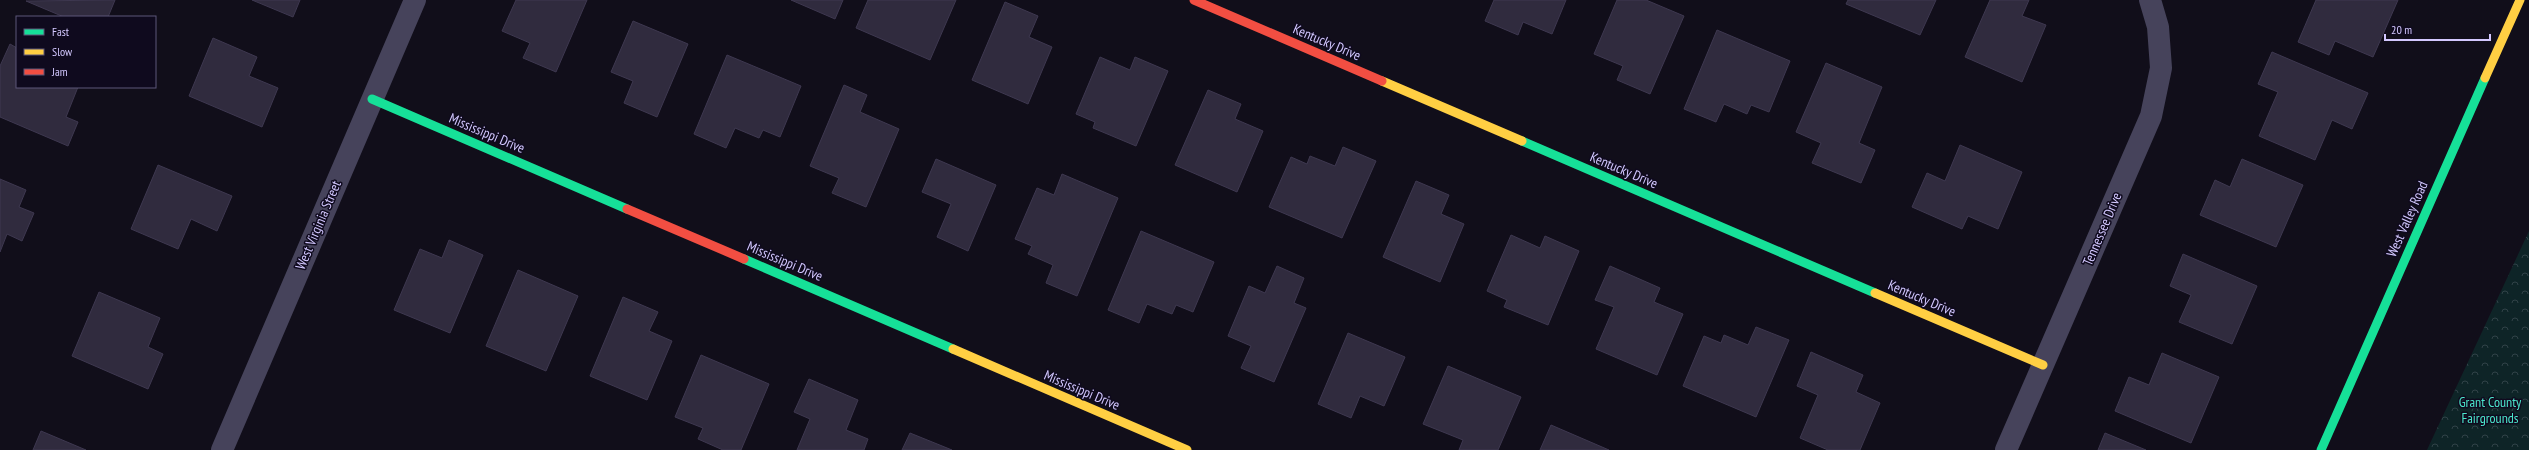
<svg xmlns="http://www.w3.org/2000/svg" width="2529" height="450" font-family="'PT Sans Narrow',sans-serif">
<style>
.park{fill:url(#park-crowns)}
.building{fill:#302b3e;stroke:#3e3850}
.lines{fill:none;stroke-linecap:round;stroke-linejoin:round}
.street{stroke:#46435b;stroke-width:22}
.fast{stroke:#16e098;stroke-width:9}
.slow{stroke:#ffcf43;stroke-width:9}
.jam{stroke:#f24e42;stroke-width:9}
.labels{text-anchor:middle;stroke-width:3;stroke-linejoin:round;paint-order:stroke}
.street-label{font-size:14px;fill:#d3c8ff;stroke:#0f0a1e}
.park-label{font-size:14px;fill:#4ce7cd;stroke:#0f0a1e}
</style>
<defs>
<pattern id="park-crowns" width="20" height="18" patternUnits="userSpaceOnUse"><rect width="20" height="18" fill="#0e2427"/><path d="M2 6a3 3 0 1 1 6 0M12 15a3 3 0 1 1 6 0" fill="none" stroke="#304247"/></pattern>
</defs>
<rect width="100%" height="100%" fill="#110e1a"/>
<polygon class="park" points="2529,231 2529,450 2427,450"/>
<g class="building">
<polygon points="115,0 108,17 64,17 26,1"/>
<polygon points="252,0 300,0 293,17"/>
<polygon points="516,0 587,0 556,72 523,58 530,43 502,31"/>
<polygon points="791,0 843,0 835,19"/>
<polygon points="868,0 956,0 930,60 856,28"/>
<polygon points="1494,0 1566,0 1552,34 1523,22 1518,35 1485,21"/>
<polygon points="1617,0 1646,0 1684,16 1650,94 1617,80 1623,66 1594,54"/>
<polygon points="1848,0 1936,0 1920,35 1846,4"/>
<polygon points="1990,0 2029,0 2022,16 2046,25 2022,82 1965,57"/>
<polygon points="2316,0 2398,0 2373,57 2335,41 2329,55 2298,42"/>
<polygon points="1005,2 1038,16 1029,37 1052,47 1028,104 972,80"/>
<polygon points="633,21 688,44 657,117 624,103 633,81 611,72"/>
<polygon points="1717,30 1790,61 1769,112 1751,105 1747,114 1724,104 1716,122 1684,109"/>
<polygon points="213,38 257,57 249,76 278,88 262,127 189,96"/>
<polygon points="10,44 17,48 17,87 78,87 66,117 78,122 68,146 0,117 0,66"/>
<polygon points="2272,52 2368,93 2352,129 2332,120 2315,160 2259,136 2278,92 2258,84"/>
<polygon points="727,55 801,86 780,137 763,130 759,138 735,128 726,148 694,134"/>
<polygon points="1100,57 1130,70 1135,57 1168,71 1136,146 1093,128 1095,122 1076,114"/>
<polygon points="1826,63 1882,87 1859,143 1875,150 1861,183 1812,163 1821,143 1796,132"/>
<polygon points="844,85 867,95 860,112 899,129 866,207 832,193 839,178 810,166"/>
<polygon points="1208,90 1241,104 1235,119 1263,131 1237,192 1175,165"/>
<polygon points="1960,145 2022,172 1998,229 1968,216 1962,229 1912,207 1927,173 1945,181"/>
<polygon points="1343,147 1376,161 1342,238 1269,207 1291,157 1307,164 1310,156 1335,166"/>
<polygon points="936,159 996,185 968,251 937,237 951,204 922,192"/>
<polygon points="2242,159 2303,185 2276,247 2200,215 2215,180 2230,187"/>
<polygon points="158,165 232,196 217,231 191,219 178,249 131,229"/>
<polygon points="1062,174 1118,198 1077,296 1046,283 1053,265 1028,254 1032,246 1015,239 1037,188 1054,195"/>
<polygon points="0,179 26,190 19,207 34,213 22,241 7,234 0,252"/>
<polygon points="1416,181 1449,195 1441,214 1464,224 1440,282 1383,257"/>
<polygon points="1141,231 1214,262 1193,312 1176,305 1172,314 1147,304 1139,323 1108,310"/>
<polygon points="1511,235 1540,248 1545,236 1579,251 1548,325 1504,307 1507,300 1487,291"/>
<polygon points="449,240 483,255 450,333 394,310 420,249 442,258"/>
<polygon points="2183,254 2257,286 2232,344 2179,322 2191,295 2170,286"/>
<polygon points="1277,266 1304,278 1294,303 1306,308 1274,382 1241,368 1251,346 1228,336 1249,286 1265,293"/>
<polygon points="1610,266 1660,288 1654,302 1683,314 1657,375 1596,349 1614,307 1595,300"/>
<polygon points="518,270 578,296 546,371 486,346"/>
<polygon points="99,292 160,318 148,347 163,354 148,389 72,356"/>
<polygon points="623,297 658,312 649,331 672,341 647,400 590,376"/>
<polygon points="1756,327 1789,340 1756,417 1683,386 1704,336 1721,343 1724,335 1748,345"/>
<polygon points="1348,333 1405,357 1384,406 1360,396 1351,418 1318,404"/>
<polygon points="1811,352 1863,375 1856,392 1880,403 1860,450 1828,450 1800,438 1818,395 1797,386"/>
<polygon points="2162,353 2219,377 2191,443 2115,411 2129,377 2149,385"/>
<polygon points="701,355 769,384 741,450 723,450 698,439 703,428 675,417"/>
<polygon points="1448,366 1521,397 1498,450 1459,450 1463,440 1423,424"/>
<polygon points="809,379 858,400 846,430 868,439 864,450 797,450 810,419 794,412"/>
<polygon points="1551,425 1609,450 1540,450"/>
<polygon points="41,431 86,450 33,450"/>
<polygon points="910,433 952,450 902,450"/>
<polygon points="2105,433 2146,450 2098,450"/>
</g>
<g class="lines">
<g class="street">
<polyline points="222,450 415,0"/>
<polyline points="2006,450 2151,116 2161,68 2158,27 2150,0"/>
</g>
<g class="fast">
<polyline points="372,99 627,209"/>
<polyline points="1522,141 1875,293"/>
<polyline points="744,259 953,349"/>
<polyline points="2321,450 2485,78"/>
</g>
<g class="slow">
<polyline points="2485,78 2520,0"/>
<polyline points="1382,81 1522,141"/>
<polyline points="1875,293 2043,365"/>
<polyline points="953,349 1187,450"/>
</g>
<g class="jam">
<polyline points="1194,0 1382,81"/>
<polyline points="627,209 744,259"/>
</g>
</g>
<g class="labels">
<g class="street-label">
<text transform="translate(1327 42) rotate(23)" y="5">Kentucky Drive</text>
<text transform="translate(487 133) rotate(23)" y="5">Mississippi Drive</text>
<text transform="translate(1624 170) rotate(23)" y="5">Kentucky Drive</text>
<text transform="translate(2407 219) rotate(-66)" y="5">West Valley Road</text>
<text transform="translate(318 225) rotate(-67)" y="5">West Virginia Street</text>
<text transform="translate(2102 229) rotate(-67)" y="5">Tennessee Drive</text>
<text transform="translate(785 261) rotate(23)" y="5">Mississippi Drive</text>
<text transform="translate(1922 298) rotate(23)" y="5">Kentucky Drive</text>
<text transform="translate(1082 390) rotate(23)" y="5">Mississippi Drive</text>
</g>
<g class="park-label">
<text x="2490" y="407">Grant County<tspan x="2490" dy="16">Fairgrounds</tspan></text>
</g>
</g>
<rect x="16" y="16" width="140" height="72" fill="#0f0a1e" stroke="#5d5678"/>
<rect x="24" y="29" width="20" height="6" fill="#16e098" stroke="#5d5678"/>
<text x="52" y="36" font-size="12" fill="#d3c8ff">Fast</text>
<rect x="24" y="49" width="20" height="6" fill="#ffcf43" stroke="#5d5678"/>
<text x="52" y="56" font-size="12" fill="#d3c8ff">Slow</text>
<rect x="24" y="69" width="20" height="6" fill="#f24e42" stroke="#5d5678"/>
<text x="52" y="76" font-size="12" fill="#d3c8ff">Jam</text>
<path d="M2385 34v6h105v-6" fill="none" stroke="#d3c8ff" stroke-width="2"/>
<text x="2391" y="34" font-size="12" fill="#d3c8ff" stroke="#0f0a1e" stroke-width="3" paint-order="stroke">20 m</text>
</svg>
